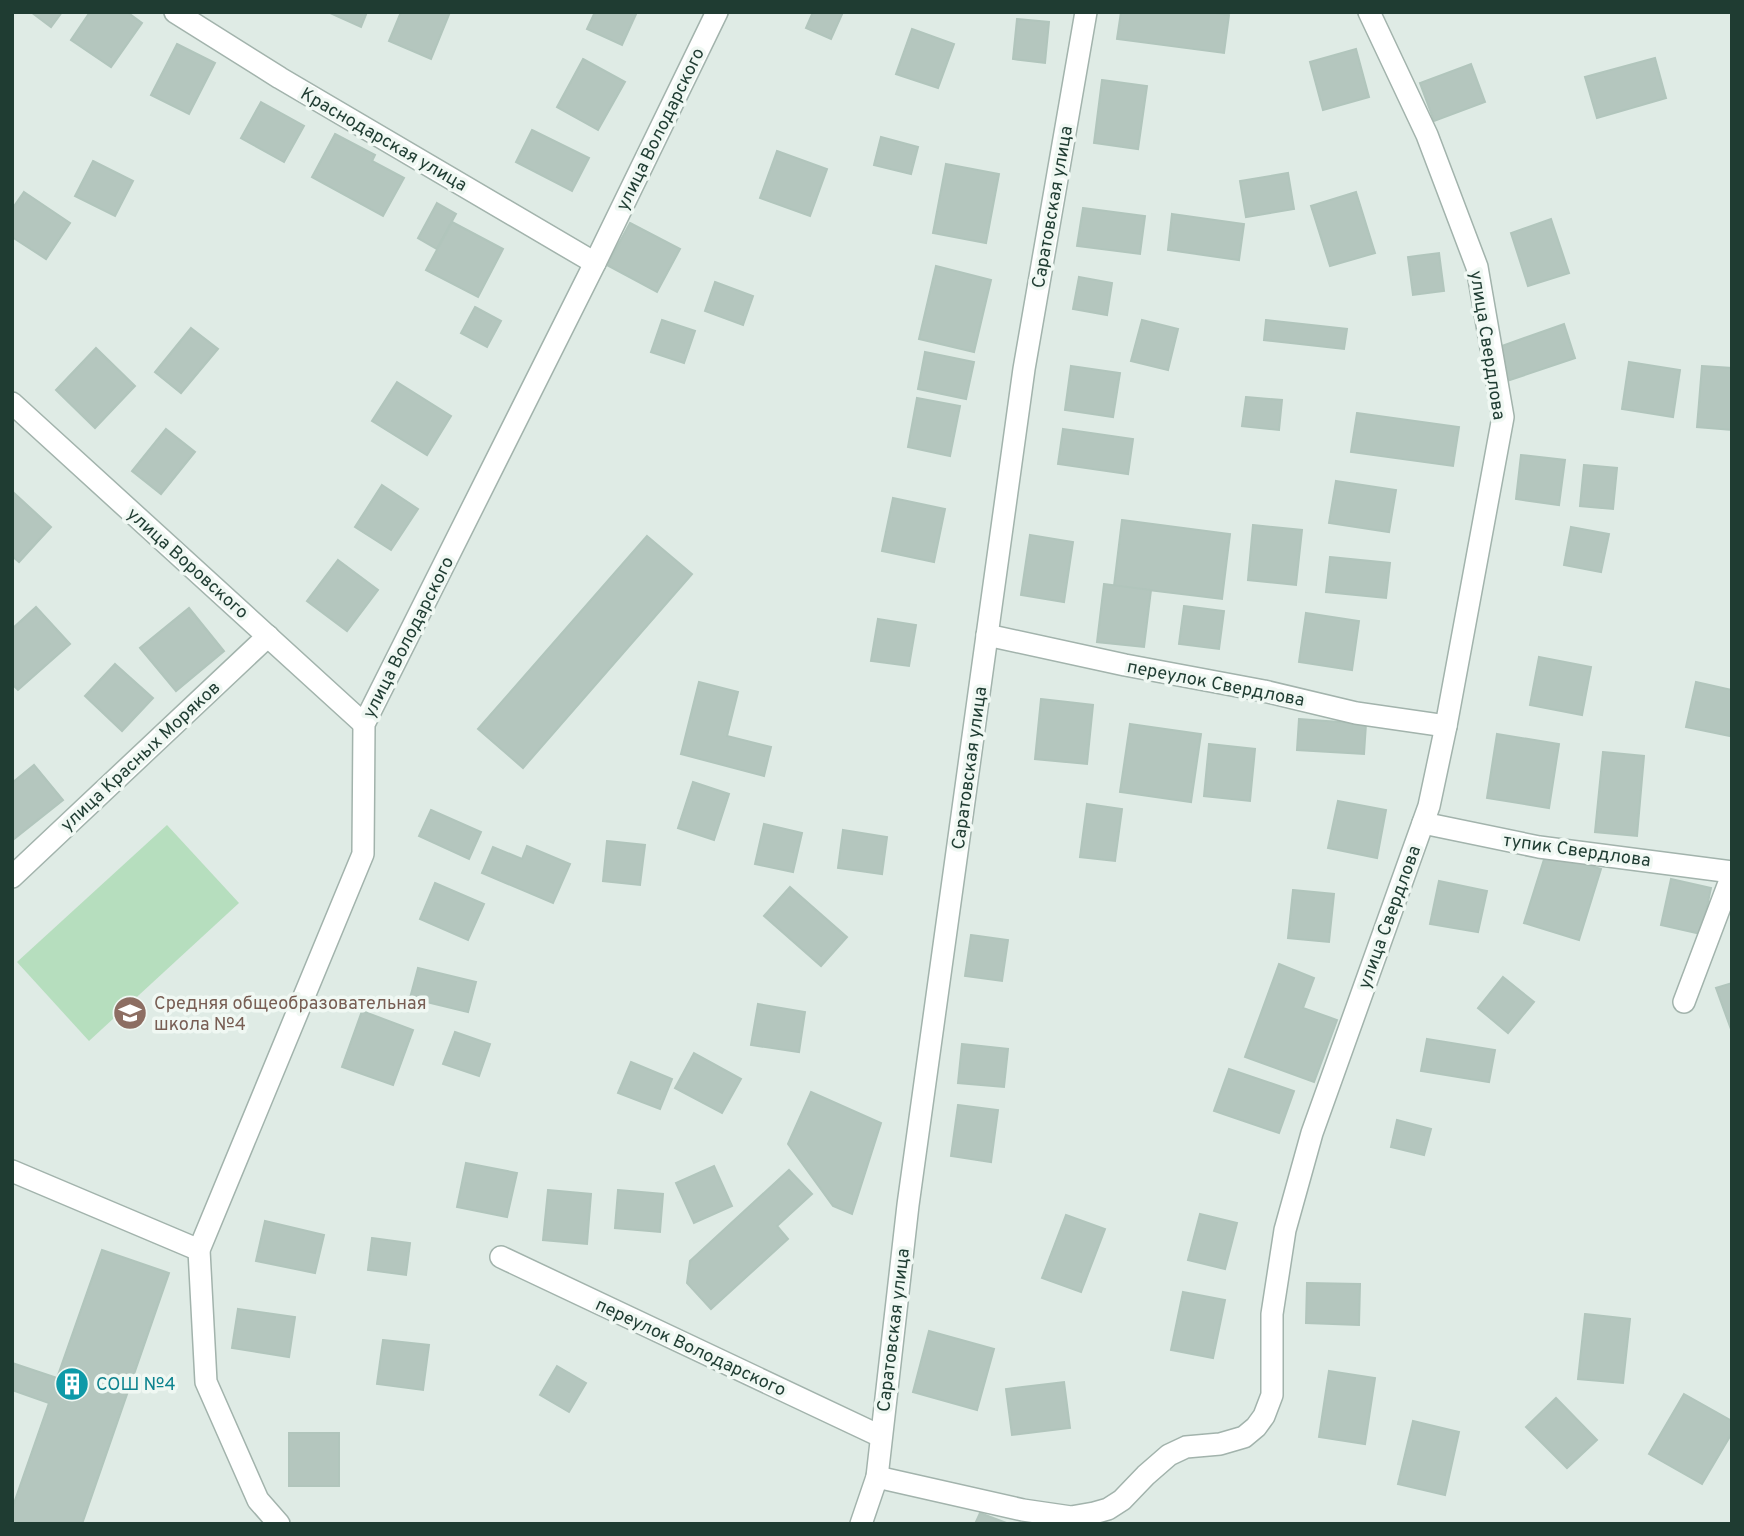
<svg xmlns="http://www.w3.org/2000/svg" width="1744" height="1536" font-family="Overpass,sans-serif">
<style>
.green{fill:#b6debe}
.building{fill:#b4c6be;stroke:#b1c5bc;stroke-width:2}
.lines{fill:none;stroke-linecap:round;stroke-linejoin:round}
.minor-casing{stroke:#a2b3ac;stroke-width:24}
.minor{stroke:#fff;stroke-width:21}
.labels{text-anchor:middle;stroke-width:7;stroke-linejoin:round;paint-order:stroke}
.street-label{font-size:18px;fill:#1f3c32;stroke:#f0f8f3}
.education-label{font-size:18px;fill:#785e54;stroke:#f0f8f3;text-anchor:start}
.culture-label{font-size:18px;fill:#0d838f;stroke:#f0f8f3;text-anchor:start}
</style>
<rect width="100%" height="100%" fill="#dfebe5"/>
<polygon class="green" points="167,825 239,903 89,1041 17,962"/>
<g class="building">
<polygon points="31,12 62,12 51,27"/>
<polygon points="90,12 127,12 142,23 111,67 71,40"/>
<polygon points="328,12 367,12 361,27"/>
<polygon points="401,12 450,12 431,59 389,41"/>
<polygon points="595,12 637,12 622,45 587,29"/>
<polygon points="813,12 843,12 831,39 806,28"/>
<polygon points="1121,12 1208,12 1229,15 1224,53 1117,39"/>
<polygon points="1017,19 1049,22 1045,63 1013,59"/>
<polygon points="912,29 954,44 938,88 896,74"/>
<polygon points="177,44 215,63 189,114 151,95"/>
<polygon points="1356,49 1369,97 1323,110 1310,62"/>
<polygon points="1655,58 1666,98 1597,118 1585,77"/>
<polygon points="583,59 625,82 598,130 557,107"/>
<polygon points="1471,64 1485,102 1434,121 1420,83"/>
<polygon points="1102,80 1147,86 1138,149 1094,143"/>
<polygon points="261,102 304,126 284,162 241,138"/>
<polygon points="532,130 589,158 572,191 516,162"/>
<polygon points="335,134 375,155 372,161 404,178 383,216 312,177"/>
<polygon points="881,137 918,147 911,174 874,165"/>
<polygon points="777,151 827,169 810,216 760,198"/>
<polygon points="93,161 133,181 115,216 75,196"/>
<polygon points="946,164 999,174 986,243 933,233"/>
<polygon points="1288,173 1294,209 1246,217 1240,181"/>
<polygon points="24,192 70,223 46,259 12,237 12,209"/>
<polygon points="1356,192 1375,253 1330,266 1311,206"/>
<polygon points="437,203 456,214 437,249 418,238"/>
<polygon points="1083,208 1145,216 1140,254 1077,246"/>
<polygon points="1172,214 1244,224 1239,260 1168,250"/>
<polygon points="1551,219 1569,273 1528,286 1511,233"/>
<polygon points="452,222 503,249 478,297 426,270"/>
<polygon points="630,223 680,249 657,292 607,265"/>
<polygon points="1439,253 1444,291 1413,295 1408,257"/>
<polygon points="936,266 991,280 974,352 919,339"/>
<polygon points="1079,277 1112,283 1107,315 1073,309"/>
<polygon points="715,282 753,296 743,325 705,311"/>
<polygon points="475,307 501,321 487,347 461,333"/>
<polygon points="662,320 695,331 684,363 651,352"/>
<polygon points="1142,320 1178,329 1168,370 1131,361"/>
<polygon points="1266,320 1347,329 1344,349 1264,340"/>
<polygon points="1564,324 1575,358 1507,381 1496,348"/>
<polygon points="191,328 218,349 181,393 155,372"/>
<polygon points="96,348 135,386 95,428 56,390"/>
<polygon points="925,352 974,362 966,399 918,389"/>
<polygon points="1629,362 1680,370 1673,417 1622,409"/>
<polygon points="1071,366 1120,373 1113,417 1065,410"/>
<polygon points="1702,366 1732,368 1732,430 1697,427"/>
<polygon points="397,382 451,416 427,455 372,421"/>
<polygon points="1246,397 1282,400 1279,430 1242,426"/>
<polygon points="917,398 960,406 950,456 908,447"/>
<polygon points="1357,413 1459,427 1453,466 1351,452"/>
<polygon points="166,429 195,452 161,494 132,471"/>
<polygon points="1063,429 1133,439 1128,474 1058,464"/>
<polygon points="1521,455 1565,460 1559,505 1516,499"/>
<polygon points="1584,465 1617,468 1613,509 1580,506"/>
<polygon points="1336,481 1396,490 1389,532 1329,523"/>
<polygon points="382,485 418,509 391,550 355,527"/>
<polygon points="14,493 51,527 19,562 12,556 12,495"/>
<polygon points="893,498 945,509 934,562 882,551"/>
<polygon points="1122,520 1230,534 1222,599 1114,586"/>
<polygon points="1253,525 1302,530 1296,585 1248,580"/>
<polygon points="1571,527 1609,534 1601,572 1564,565"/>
<polygon points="1030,535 1073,542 1064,602 1021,595"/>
<polygon points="647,536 692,574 523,768 478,729"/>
<polygon points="1330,557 1390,563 1386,598 1326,592"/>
<polygon points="338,560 378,590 347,631 307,601"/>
<polygon points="1104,584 1151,590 1144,647 1097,642"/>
<polygon points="1184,606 1224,611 1219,649 1179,644"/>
<polygon points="36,607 70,644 18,690 12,684 12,629"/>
<polygon points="189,608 224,651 176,691 140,648"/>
<polygon points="1306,613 1359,621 1352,670 1299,662"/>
<polygon points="878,619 916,625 909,666 871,661"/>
<polygon points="1539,657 1591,667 1582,715 1530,705"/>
<polygon points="115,664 153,698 122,731 85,696"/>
<polygon points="699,682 738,692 727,736 771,747 764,776 681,754"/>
<polygon points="1696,682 1732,690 1732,727 1730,736 1686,727"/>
<polygon points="1041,699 1093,705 1087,764 1035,759"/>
<polygon points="1299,719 1366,724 1364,754 1297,750"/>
<polygon points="1130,724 1201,734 1191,802 1120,792"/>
<polygon points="1497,734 1559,744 1549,808 1487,798"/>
<polygon points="1209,744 1255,749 1250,801 1204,796"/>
<polygon points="1603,752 1644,756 1637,836 1595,832"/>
<polygon points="34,765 63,800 14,839 12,836 12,783"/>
<polygon points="693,782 729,794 714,840 678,828"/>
<polygon points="1338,801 1386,810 1377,858 1328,848"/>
<polygon points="1087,804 1122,809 1115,861 1080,857"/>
<polygon points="431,810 481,832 469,859 419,836"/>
<polygon points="764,824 802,833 793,872 755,864"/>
<polygon points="843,830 887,837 882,874 838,868"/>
<polygon points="607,841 645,845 640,885 603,881"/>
<polygon points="527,846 570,864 553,903 482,873 493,847 522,859"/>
<polygon points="1546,853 1601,869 1579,940 1524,923"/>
<polygon points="1671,879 1711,888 1701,934 1661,925"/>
<polygon points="1439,881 1487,891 1478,932 1430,924"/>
<polygon points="435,883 484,904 468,940 420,919"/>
<polygon points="790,887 847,937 821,966 764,916"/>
<polygon points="1293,890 1334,894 1329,942 1288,938"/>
<polygon points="971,935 1008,940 1002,981 965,976"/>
<polygon points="1279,964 1314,978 1303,1008 1337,1020 1314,1082 1245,1057"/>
<polygon points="418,968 476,982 468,1012 410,998"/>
<polygon points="1503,977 1534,1002 1508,1033 1478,1008"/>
<polygon points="1732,983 1732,1032 1716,988"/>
<polygon points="758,1004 805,1012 799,1052 751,1045"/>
<polygon points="362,1011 413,1030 393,1085 342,1067"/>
<polygon points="455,1032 490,1044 479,1076 443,1064"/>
<polygon points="1427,1039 1495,1050 1489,1082 1421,1071"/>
<polygon points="962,1044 1008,1049 1004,1087 958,1083"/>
<polygon points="694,1053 741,1079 722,1113 675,1088"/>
<polygon points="631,1062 672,1079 660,1109 618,1093"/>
<polygon points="1229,1069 1294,1091 1279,1133 1214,1111"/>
<polygon points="811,1092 881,1123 852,1214 833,1206 788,1144"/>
<polygon points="958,1105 998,1110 991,1162 951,1156"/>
<polygon points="1397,1120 1431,1129 1424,1155 1391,1147"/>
<polygon points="466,1163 517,1173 507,1217 457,1207"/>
<polygon points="714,1166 732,1206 694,1223 676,1183"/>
<polygon points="789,1170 812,1194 777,1226 788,1239 711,1309 687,1283 690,1261"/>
<polygon points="548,1190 591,1194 587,1244 543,1240"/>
<polygon points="618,1190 663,1194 660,1232 615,1228"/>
<polygon points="1200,1214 1237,1223 1225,1269 1188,1260"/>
<polygon points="1066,1215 1105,1229 1081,1292 1042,1278"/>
<polygon points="265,1221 324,1235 315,1273 256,1261"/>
<polygon points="372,1238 410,1243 406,1275 368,1270"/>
<polygon points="102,1250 169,1273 82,1524 16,1524 12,1523 12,1509 49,1403 12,1390 12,1363 57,1378"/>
<polygon points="1307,1283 1360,1284 1359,1325 1306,1323"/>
<polygon points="1183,1292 1225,1300 1213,1358 1171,1350"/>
<polygon points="238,1309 295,1317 289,1357 232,1348"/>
<polygon points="1585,1314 1630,1319 1623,1383 1578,1379"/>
<polygon points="929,1331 994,1349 977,1410 913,1392"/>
<polygon points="383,1340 429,1345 423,1390 377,1384"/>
<polygon points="557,1366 586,1383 569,1412 540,1395"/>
<polygon points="1329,1371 1375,1378 1365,1444 1319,1437"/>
<polygon points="1064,1382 1070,1428 1012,1435 1006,1389"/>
<polygon points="1684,1394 1732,1421 1732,1433 1702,1484 1649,1454"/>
<polygon points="1556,1398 1597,1440 1567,1468 1526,1427"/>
<polygon points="1413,1421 1459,1432 1445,1495 1398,1484"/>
<rect x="289" y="1433" width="50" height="53"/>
<polygon points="980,1513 1009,1524 975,1524"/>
</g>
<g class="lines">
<g class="minor-casing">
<g id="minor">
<polyline points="175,12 280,78 595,263"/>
<polyline points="12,403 364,724"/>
<polyline points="987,635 1125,665 1264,691 1356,713 1446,726"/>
<polyline points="1423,823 1539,847 1732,872"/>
<polyline points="12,877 268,636"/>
<polyline points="1684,1002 1732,875"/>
<polyline points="12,1171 199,1250"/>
<polyline points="501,1257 880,1436"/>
<polyline points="877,1477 1023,1510 1071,1517 1094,1513 1108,1509 1122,1500 1146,1475 1169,1455 1186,1447 1220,1444 1244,1437 1256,1427 1264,1416 1272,1395 1272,1314 1285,1230 1312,1133 1429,806 1446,726 1503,417 1477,267 1427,135 1369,12"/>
<polyline points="279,1524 258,1500 206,1382 199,1250 363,854 364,724 595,263 717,12"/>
<polyline points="861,1524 877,1477 908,1205 1024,369 1086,12"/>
</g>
</g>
<use href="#minor" class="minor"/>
</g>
<defs>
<g id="school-disc" transform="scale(1.75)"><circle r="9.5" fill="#8d6e63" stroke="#f0f8f3"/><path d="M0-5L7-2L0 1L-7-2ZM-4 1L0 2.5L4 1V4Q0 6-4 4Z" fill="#fff"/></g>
<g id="building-disc" transform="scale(1.75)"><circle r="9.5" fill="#0f9aa8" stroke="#f0f8f3"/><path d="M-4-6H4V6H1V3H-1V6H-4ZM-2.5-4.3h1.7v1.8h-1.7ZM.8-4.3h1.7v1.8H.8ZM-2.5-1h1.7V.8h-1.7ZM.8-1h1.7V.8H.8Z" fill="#fff"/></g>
</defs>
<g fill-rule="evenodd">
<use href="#school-disc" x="130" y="1013"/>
<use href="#building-disc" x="72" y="1384"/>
</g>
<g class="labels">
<g class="street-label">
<text transform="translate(660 129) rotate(-64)" y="6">улица Володарского</text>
<text transform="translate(384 139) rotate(30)" y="6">Краснодарская улица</text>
<text transform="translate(1052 207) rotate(-80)" y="6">Саратовская улица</text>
<text transform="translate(1488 345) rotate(81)" y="6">улица Свердлова</text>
<text transform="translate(188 563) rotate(42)" y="6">улица Воровского</text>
<text transform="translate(408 637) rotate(-63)" y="6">улица Володарского</text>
<text transform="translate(1216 683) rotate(11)" y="6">переулок Свердлова</text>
<text transform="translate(140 756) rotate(-43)" y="6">улица Красных Моряков</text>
<text transform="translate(969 768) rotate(-82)" y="6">Саратовская улица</text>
<text transform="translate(1577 850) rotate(8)" y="6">тупик Свердлова</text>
<text transform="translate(1389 917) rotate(-70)" y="6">улица Свердлова</text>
<text transform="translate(893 1330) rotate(-83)" y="6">Саратовская улица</text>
<text transform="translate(691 1347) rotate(25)" y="6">переулок Володарского</text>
</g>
<g class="education-label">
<text x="154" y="1009">Средняя общеобразовательная<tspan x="154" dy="21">школа №4</tspan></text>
</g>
<g class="culture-label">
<text x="96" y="1390">СОШ №4</text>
</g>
</g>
<rect width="1744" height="1536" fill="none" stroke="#1f3c32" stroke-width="28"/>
</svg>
